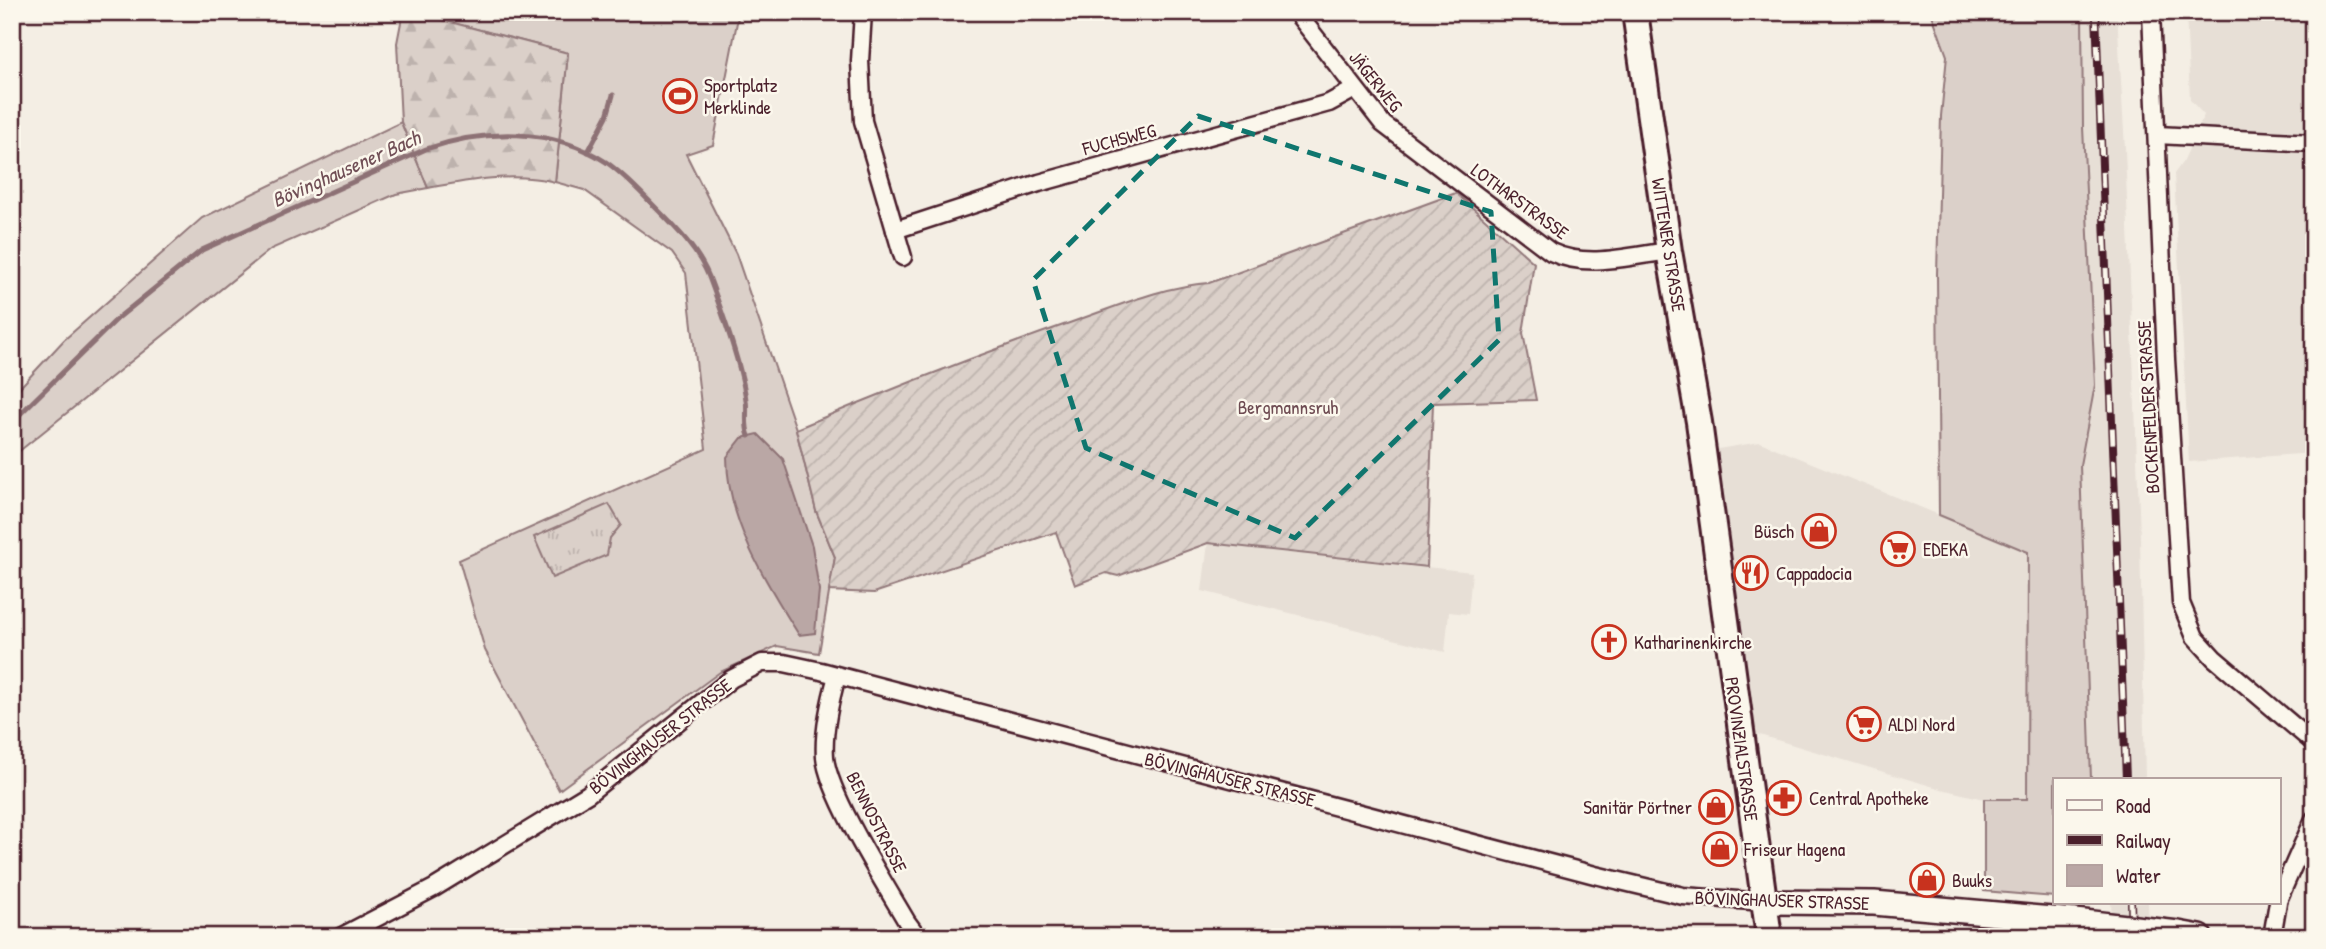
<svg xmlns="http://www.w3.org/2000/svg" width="2326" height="949" font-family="'Patrick Hand',sans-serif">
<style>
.built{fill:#e7dfd6}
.grass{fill:#dbd0c9;stroke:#92787a;stroke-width:2}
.forest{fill:url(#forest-firs);stroke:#92787a;stroke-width:2}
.park{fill:url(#park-tufts);stroke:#92787a;stroke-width:2}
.garden{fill:url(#garden-furrows);stroke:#92787a;stroke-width:2}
.water{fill:#baa7a5;stroke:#8d7174;stroke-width:2}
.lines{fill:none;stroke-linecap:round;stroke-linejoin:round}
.stream{stroke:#8d7174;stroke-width:5}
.street-casing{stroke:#4a1f2b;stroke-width:21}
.secondary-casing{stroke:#4a1f2b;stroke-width:28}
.primary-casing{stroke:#4a1f2b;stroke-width:30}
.street{stroke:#fbf7ec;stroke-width:16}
.secondary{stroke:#fbf7ec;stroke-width:23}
.primary{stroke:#fbf7ec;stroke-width:24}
.rail-casing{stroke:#4a1f2b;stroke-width:8}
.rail{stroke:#fbf7ec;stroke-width:5;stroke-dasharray:16;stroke-linecap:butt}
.secondary-bridge-casing{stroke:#4a1f2b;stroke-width:28;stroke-linecap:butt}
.secondary-bridge{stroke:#fbf7ec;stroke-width:23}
.marked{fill:none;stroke:#0f766e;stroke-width:5;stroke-dasharray:14 9;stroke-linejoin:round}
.labels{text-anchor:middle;stroke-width:5;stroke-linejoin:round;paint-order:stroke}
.street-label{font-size:19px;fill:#4a1f2b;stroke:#fbf7ec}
.poi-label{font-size:19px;fill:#4a1f2b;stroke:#fbf7ec;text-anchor:start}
.park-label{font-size:19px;fill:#6e4b52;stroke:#fbf7ec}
.water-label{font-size:21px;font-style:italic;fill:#714f56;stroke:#fbf7ec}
</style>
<defs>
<pattern id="forest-firs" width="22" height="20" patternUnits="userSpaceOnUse" patternTransform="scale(1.75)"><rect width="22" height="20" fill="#dbd0c9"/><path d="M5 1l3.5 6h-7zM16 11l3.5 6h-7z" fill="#bdb2ad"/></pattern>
<pattern id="park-tufts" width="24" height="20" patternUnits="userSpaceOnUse" patternTransform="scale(1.75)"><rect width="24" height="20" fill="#dbd0c9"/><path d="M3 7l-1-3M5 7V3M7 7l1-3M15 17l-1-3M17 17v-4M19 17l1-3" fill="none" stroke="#bdb2ad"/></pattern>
<pattern id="garden-furrows" width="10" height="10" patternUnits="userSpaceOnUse" patternTransform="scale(1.75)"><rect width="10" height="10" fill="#dbd0c9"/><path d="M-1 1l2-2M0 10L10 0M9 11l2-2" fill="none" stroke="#bdb2ad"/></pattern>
</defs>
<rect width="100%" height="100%" fill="#f4eee4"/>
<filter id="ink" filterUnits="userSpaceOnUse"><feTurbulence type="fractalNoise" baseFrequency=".0143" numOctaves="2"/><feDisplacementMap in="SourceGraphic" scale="14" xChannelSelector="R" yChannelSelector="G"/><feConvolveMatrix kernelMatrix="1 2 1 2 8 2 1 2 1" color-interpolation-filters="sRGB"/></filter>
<g filter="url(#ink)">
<g class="built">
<polygon points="2082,12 2117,12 2125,149 2140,536 2145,779 2091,779 2080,465 2095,385 2083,127"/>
<polygon points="2186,12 2314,12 2314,453 2189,462 2174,174 2184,160 2204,115 2190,100"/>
<polygon points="1760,442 2028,551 2027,799 1984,799 1941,789 1753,733 1712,450"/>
<polygon points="1208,543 1472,572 1468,614 1449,612 1445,652 1202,591"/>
<polygon points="2111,902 2148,902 2149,937 2113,937"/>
</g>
<g class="grass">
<polygon points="436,12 739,12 713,145 686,154 736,254 796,429 816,511 835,557 819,653 777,646 720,672 559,790 485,650 459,560 706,449 686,273 672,253 584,190 555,182 568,53 434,18"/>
<polygon points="1931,12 2082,12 2083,127 2095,385 2080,465 2091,779 2055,779 2055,897 1984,891 1984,799 2027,799 2028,552 1939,515 1937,274 1941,116 1947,56"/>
<polygon points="401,122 428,188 396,194 271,249 12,457 12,396 64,340 202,218"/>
</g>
<path class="forest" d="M403,12H436L435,18L568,53L555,182C513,172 470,180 428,188L401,122L397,43Z"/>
<polygon class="park" points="609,504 621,525 610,538 607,555 552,578 534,537"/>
<path class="garden" d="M1456,193L1534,263L1523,333L1536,400L1433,403L1427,567L1208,543L1118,576L1106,573L1075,585L1056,532L874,593L829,591L835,557L816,511L796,429C888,390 980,354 1075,321C1118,306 1164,286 1209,283Z"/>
<path class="water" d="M758,434L783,459L812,546L819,590L815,633L799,635C766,582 727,522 727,457L742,438Z"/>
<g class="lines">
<g class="stream">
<polyline points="588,152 607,116 613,95"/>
<path d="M12,422L118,318L202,250L426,149C483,129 553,127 606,162C625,175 641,193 657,209C677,229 698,250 709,277C721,309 742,366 746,400C748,413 744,423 749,436"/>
</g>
<g class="street-casing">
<g id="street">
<polyline points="863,12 860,61 863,121 895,230 1039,183 1329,103 1353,90"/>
<path d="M1296,12L1383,124L1551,252C1587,269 1630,256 1669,251"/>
<polyline points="2151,12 2166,359 2181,603 2195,637 2214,658 2314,743"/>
<polyline points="2157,135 2314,143"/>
<polyline points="895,230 903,257"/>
<path d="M837,676C830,701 823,731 825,757C828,794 886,886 907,922L918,937"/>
<polyline points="2279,898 2314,819"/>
<polyline points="340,937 434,888 588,794 731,679 762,663 784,663 821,671 1595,875 1683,896 1765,902"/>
<polyline points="2272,937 2278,902"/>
</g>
</g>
<g class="secondary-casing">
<g id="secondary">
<polyline points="1765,902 1874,903 2075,921"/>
<polyline points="2178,933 2200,937"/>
</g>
</g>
<g class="primary-casing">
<polyline id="primary" points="1635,12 1669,251 1699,422 1769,937"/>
</g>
<use href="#street" class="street"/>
<use href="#secondary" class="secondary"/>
<use href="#primary" class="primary"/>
<g class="rail-casing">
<g id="rail">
<polyline points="2096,12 2126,779"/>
<polyline points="2131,902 2132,937"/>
</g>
</g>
<use href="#rail" class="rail"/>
<g class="secondary-bridge-casing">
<polyline id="secondary-bridge" points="2075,921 2178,933"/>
</g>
<use href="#secondary-bridge" class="secondary-bridge"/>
</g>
</g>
<path class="marked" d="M1198,116L1491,212L1499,340L1295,538L1086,448L1033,280Z"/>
<defs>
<g id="stadium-ring" transform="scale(1.75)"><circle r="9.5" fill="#fbf7ec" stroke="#c8321e" stroke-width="1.5"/><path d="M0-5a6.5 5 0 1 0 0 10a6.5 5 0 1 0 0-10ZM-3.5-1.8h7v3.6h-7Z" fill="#c8321e"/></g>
<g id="shop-ring" transform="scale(1.75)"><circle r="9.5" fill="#fbf7ec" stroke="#c8321e" stroke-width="1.5"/><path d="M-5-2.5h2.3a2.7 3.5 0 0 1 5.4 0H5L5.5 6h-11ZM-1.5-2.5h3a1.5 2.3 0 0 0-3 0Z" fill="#c8321e"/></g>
<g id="supermarket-ring" transform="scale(1.75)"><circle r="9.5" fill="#fbf7ec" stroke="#c8321e" stroke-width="1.5"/><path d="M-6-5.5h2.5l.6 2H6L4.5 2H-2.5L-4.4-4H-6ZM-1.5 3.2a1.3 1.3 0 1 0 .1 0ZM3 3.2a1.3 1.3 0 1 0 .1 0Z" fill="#c8321e"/></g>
<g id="restaurant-ring" transform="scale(1.75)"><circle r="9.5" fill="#fbf7ec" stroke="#c8321e" stroke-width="1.5"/><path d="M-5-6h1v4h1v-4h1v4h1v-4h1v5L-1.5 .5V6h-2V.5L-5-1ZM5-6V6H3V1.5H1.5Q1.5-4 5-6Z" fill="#c8321e"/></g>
<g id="church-ring" transform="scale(1.75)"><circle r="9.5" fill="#fbf7ec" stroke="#c8321e" stroke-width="1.5"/><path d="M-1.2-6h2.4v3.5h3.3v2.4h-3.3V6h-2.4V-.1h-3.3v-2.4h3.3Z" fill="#c8321e"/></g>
<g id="pharmacy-ring" transform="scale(1.75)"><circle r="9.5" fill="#fbf7ec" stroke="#c8321e" stroke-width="1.5"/><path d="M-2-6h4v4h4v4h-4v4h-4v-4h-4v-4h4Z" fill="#c8321e"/></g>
</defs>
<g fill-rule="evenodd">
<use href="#stadium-ring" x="680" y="96"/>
<use href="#shop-ring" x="1819" y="531"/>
<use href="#supermarket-ring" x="1898" y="549"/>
<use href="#restaurant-ring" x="1751" y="573"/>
<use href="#church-ring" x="1609" y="642"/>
<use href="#supermarket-ring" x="1864" y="724"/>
<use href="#pharmacy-ring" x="1784" y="798"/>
<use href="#shop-ring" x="1716" y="807"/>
<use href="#shop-ring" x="1720" y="849"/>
<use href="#shop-ring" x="1927" y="880"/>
</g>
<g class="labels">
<g class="street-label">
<text transform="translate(1376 81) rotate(51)" y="7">JÄGERWEG</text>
<text transform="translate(1119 139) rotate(-15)" y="7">FUCHSWEG</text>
<text transform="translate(1520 201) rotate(36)" y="7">LOTHARSTRASSE</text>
<text transform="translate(1669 245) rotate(81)" y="7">WITTENER STRASSE</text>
<text transform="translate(2148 407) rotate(-93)" y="7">BOCKENFELDER STRASSE</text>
<text transform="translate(660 736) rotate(-38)" y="7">BÖVINGHAUSER STRASSE</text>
<text transform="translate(1742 749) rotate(82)" y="7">PROVINZIALSTRASSE</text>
<text transform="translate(1230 779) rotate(14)" y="7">BÖVINGHAUSER STRASSE</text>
<text transform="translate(877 822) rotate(63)" y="7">BENNOSTRASSE</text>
<text transform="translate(1782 900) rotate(2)" y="7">BÖVINGHAUSER STRASSE</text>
</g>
<g class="poi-label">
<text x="704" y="92">Sportplatz<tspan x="704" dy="22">Merklinde</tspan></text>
<text x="1794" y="538" text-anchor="end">Büsch</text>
<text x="1923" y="556">EDEKA</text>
<text x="1776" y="580">Cappadocia</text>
<text x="1634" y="649">Katharinenkirche</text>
<text x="1888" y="731">ALDI Nord</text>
<text x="1809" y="805">Central Apotheke</text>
<text x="1692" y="814" text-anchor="end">Sanitär Pörtner</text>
<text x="1744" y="856">Friseur Hagena</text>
<text x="1952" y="887">Buuks</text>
</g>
<g class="park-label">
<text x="1288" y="414">Bergmannsruh</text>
</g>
<g class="water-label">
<text transform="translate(346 169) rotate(-24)" y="7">Bövinghausener Bach</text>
</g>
</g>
<rect width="2326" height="949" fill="none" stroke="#fbf7ec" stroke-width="42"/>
<rect x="21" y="21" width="2284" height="907" fill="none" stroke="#4a1f2b" stroke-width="2.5" filter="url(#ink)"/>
<rect x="2053" y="778" width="228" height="126" fill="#fbf7ec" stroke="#b4a19f" stroke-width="2"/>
<rect x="2067" y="800" width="35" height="10" fill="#fbf7ec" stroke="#b4a19f" stroke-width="2"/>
<text x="2116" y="813" font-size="21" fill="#4a1f2b">Road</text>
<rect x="2067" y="835" width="35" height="10" fill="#4a1f2b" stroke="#b4a19f" stroke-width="2"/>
<text x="2116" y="848" font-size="21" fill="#4a1f2b">Railway</text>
<rect x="2067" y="865" width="35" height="21" fill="#baa7a5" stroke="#b4a19f" stroke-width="2"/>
<text x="2116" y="883" font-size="21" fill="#4a1f2b">Water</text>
</svg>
